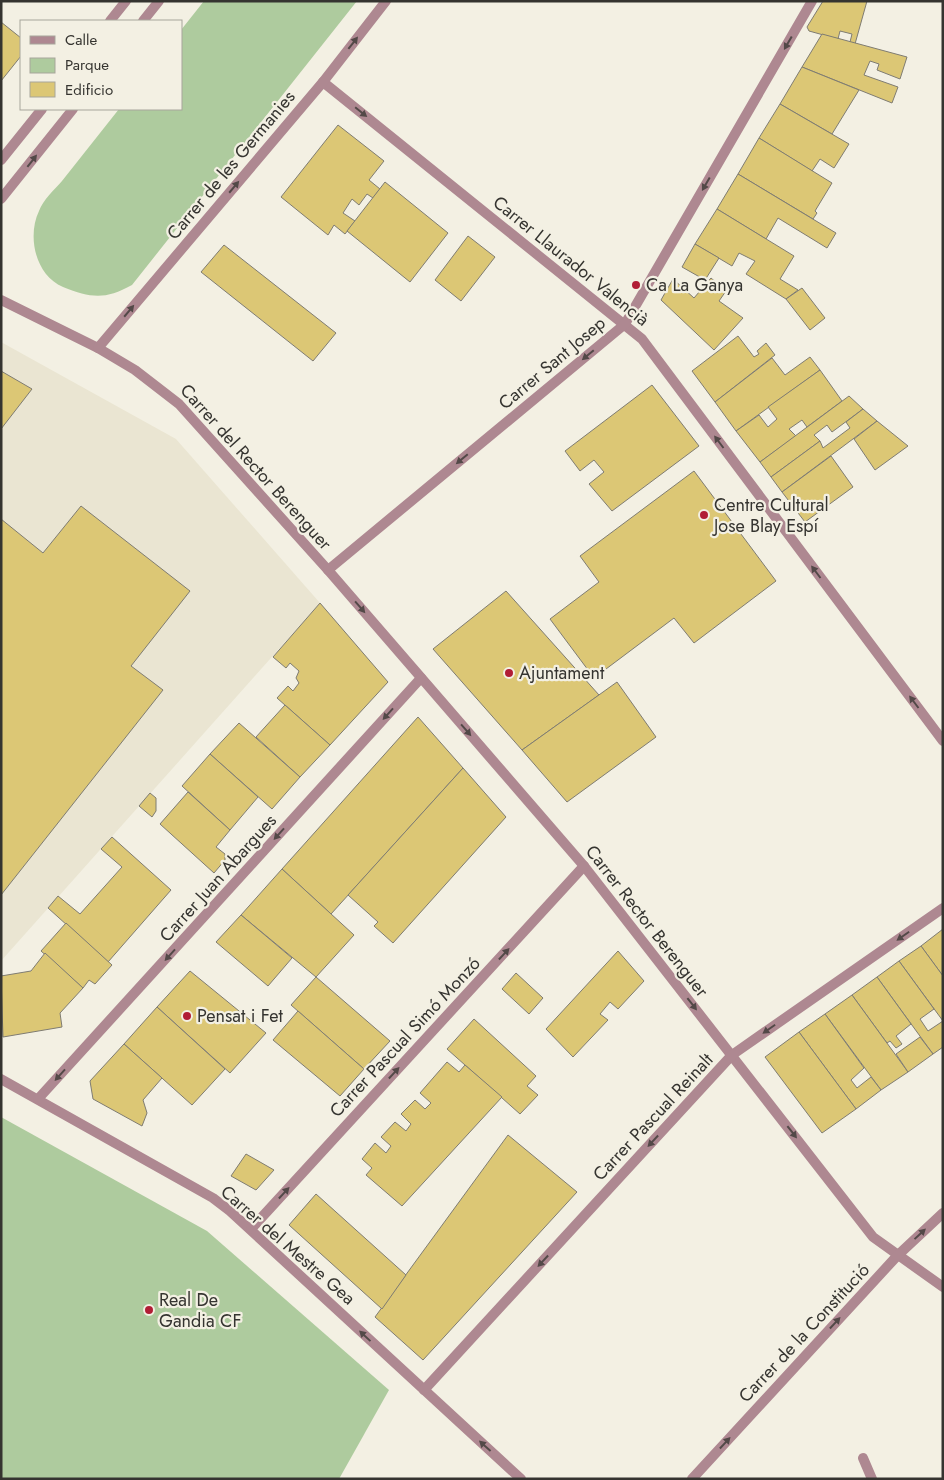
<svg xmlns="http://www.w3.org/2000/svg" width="944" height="1480" font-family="Jost,sans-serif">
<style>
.built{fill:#eae5d2}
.green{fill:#aecb9e}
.building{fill:#dcc775;stroke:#7f7c72}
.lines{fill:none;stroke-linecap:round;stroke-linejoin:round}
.street{stroke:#ae8891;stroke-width:10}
.oneway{fill:#534948}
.poi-dot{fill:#b11d35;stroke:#f3f0e3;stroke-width:2}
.labels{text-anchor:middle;stroke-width:4.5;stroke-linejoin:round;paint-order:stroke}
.street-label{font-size:18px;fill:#353430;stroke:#f3f0e3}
.poi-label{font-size:18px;fill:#353430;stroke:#f3f0e3;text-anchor:start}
</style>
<rect width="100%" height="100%" fill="#f3f0e3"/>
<polygon class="built" points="1,342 176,439 320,603 1,961"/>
<g class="green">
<path d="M204,1H357L132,285C105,300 91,298 63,287C35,275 27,236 39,211C43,200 54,190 62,181C81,157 100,133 119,109H181V30Z"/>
<polygon points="1,1117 207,1231 389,1390 339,1479 1,1479"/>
</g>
<g class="building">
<polygon points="823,1 867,1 855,44 850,42 852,34 840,31 838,39 809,31 807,27"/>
<polygon points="1,22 21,38 21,56 1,81"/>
<polygon points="822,34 907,57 900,79 877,70 879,64 870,61 864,75 898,87 892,103 802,67"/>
<polygon points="802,67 859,90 832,134 780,104"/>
<polygon points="780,104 849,144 834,168 820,159 812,171 759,138"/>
<polygon points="338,125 384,161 369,180 380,189 373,198 367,194 359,205 352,199 343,213 355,221 345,234 334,225 328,235 281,197"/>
<polygon points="759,138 832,183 815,211 817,213 813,219 738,174"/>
<polygon points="738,174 836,233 827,248 778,218 766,239 717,209"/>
<polygon points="385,182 448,233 410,282 347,231"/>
<polygon points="717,209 794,256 780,279 798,290 786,299 746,274 755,261 739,253 732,266 695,244"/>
<polygon points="468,236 495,257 461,301 435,280"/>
<polygon points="695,244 719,258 705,280 682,267"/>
<polygon points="224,245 336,333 313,361 201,272"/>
<polygon points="711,278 726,291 719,301 743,318 714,350 661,300 673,279 694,298"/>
<polygon points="802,288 825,318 810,330 786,299"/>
<polygon points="738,336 754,357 759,354 757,351 766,343 775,355 715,402 692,371"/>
<polygon points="810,357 820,370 736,431 715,402 772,358 785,375"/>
<polygon points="820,370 842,401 807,427 802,420 789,429 796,436 760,462 736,431 759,415 768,427 777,419 768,407"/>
<polygon points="1,371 32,389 1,429"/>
<polygon points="652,385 699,446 612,511 589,484 604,472 594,460 580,471 565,451"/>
<polygon points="849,396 863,409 832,432 827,425 814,435 820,441 771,477 760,462"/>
<polygon points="863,409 877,421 782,492 771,477 820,441 823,448 850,428 846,422"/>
<polygon points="877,421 908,446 875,470 854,439"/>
<polygon points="831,456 853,487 805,522 782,492"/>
<polygon points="694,471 776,581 694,643 674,618 594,678 550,619 599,582 580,556"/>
<polygon points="81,506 190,591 131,666 163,690 1,895 1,519 43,553"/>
<polygon points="506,591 599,695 522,750 433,649"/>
<polygon points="320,603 388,682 330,745 277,698 288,686 293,691 299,683 296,678 299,671 290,663 286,668 273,657"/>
<polygon points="617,682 656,737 567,802 522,750"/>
<polygon points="285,705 330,745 300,777 256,737"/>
<polygon points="418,717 463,768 331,914 282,869"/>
<polygon points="239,723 300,777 272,809 210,754"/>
<polygon points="210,754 258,797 230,830 182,786"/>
<polygon points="463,768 506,817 393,943 374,926 378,922 348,895"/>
<polygon points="188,792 230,830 216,847 225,854 225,860 214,873 160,824"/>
<polygon points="150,793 156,798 156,811 152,817 139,806"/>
<polygon points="112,837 171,890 108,962 48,908 58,896 80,914 122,867 101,849"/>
<polygon points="282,869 354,935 316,977 241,915"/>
<polygon points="241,915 292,958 268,986 216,942"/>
<polygon points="66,923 112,965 95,984 89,980 83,988 41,951"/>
<polygon points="943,929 943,976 921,946"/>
<polygon points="921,946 943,976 943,1021 899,961"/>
<polygon points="618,951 644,981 618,1009 610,1002 600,1014 608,1020 573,1057 546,1029"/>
<polygon points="45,953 83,988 60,1013 62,1027 3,1037 1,976 31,971"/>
<polygon points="899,961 934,1009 920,1019 928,1031 943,1021 943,1047 933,1054 877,977"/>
<polygon points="190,971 266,1033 230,1073 157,1007"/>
<polygon points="516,973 543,998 529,1014 502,989"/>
<polygon points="316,977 390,1041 364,1069 291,1005"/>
<polygon points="877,977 911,1024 896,1036 902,1044 896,1048 890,1041 887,1043 852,995"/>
<polygon points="852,995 908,1072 881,1090 825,1014"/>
<polygon points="157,1007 225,1069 192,1105 124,1044"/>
<polygon points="298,1011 364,1069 340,1096 273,1040"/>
<polygon points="825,1014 864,1068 851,1080 857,1088 871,1077 881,1090 856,1109 799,1032"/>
<polygon points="474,1019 536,1076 527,1086 538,1095 520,1114 447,1049"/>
<polygon points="799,1032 856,1109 822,1133 765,1057"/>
<polygon points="920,1037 933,1054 908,1072 896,1054"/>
<polygon points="124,1044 162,1078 143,1100 147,1113 142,1126 93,1099 90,1081"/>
<polygon points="447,1062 459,1072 465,1065 502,1097 402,1206 366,1175 372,1168 362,1159 375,1143 386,1153 391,1146 381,1137 395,1122 406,1131 411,1124 401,1114 415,1100 425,1109 431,1103 420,1093"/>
<polygon points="508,1135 577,1192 423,1360 375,1317"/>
<polygon points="246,1154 274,1170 256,1190 231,1176"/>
<polygon points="316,1194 406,1275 382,1309 289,1225"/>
</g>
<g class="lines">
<g class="street">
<polyline points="110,21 126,1"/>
<polyline points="143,21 159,1"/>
<polyline points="323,82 642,339 943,741"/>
<polyline points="1,160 42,109"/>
<polyline points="1,199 73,109"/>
<polyline points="1,300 98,348 135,370 179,404 328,570 584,866 873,1237 943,1287"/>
<polyline points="98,348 323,82 386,1"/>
<polyline points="328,570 625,324 812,1"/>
<polyline points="1,1079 213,1198 230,1211 521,1479"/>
<polyline points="38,1099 421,678"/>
<polyline points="251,1229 584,866"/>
<polyline points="424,1390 732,1055 943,908"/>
<polyline points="863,1458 872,1479"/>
<polyline points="692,1479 897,1256 943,1213"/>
</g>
</g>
<defs><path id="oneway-solid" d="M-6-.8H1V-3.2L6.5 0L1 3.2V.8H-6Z" transform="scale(1.25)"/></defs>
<g class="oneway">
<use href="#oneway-solid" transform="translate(353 43) rotate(-52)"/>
<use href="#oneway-solid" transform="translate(788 43) rotate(120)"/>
<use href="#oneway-solid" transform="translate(361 112) rotate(39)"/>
<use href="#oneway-solid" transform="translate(32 161) rotate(-52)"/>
<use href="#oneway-solid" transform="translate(706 184) rotate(120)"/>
<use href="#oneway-solid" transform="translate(234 187) rotate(-50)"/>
<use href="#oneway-solid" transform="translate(129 311) rotate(-50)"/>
<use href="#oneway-solid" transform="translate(588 355) rotate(140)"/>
<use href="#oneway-solid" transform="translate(719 442) rotate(-127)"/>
<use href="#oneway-solid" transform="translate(462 459) rotate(140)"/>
<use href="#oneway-solid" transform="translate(816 572) rotate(-127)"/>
<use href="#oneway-solid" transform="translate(360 607) rotate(49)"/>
<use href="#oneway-solid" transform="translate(914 702) rotate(-127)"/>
<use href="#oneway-solid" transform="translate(388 714) rotate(132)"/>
<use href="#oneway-solid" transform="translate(466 730) rotate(49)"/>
<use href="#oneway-solid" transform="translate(279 834) rotate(132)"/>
<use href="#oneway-solid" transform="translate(903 936) rotate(145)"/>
<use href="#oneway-solid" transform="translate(504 954) rotate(-47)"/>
<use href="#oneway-solid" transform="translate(170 955) rotate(132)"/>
<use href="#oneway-solid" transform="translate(692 1004) rotate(52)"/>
<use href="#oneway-solid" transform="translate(769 1029) rotate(145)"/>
<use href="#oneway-solid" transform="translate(394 1073) rotate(-47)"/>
<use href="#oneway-solid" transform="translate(60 1075) rotate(132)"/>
<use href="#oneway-solid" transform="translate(792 1132) rotate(52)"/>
<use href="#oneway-solid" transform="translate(653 1141) rotate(133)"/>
<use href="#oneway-solid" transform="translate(284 1193) rotate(-47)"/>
<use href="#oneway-solid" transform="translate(920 1234) rotate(-43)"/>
<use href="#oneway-solid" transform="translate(543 1261) rotate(133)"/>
<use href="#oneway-solid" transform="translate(835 1323) rotate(-47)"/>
<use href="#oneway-solid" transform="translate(365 1336) rotate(-137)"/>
<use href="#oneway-solid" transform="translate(725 1443) rotate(-47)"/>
<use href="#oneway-solid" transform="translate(485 1446) rotate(-138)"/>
</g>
<g class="poi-dot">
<circle cx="636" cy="285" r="5"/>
<circle cx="704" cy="515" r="5"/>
<circle cx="509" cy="673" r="5"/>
<circle cx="187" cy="1016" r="5"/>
<circle cx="149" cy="1310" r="5"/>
</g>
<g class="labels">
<g class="street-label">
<text transform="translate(231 165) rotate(-50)" y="6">Carrer de les Germanies</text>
<text transform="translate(571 261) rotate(39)" y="6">Carrer Llaurador Valencià</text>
<text transform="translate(552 363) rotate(-40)" y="6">Carrer Sant Josep</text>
<text transform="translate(256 467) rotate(48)" y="6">Carrer del Rector Berenguer</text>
<text transform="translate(218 878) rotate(-48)" y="6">Carrer Juan Abargues</text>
<text transform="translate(647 921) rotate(52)" y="6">Carrer Rector Berenguer</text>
<text transform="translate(405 1037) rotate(-47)" y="6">Carrer Pascual Simó Monzó</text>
<text transform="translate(653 1117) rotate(-47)" y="6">Carrer Pascual Reinalt</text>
<text transform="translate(288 1245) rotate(41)" y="6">Carrer del Mestre Gea</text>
<text transform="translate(804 1333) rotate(-47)" y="6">Carrer de la Constitució</text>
</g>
<g class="poi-label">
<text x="646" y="291">Ca La Ganya</text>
<text x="714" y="511">Centre Cultural<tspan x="714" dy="21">Jose Blay Espí</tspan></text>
<text x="519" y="679">Ajuntament</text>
<text x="197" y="1022">Pensat i Fet</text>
<text x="159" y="1306">Real De<tspan x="159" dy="21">Gandia CF</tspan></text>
</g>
</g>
<rect width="944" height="1480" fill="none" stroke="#353430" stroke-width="5"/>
<rect x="20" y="20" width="162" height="90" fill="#f3f0e3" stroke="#a7a59b"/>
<rect x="30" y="36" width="25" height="8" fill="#ae8891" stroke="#a7a59b"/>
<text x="65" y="45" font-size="15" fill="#353430">Calle</text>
<rect x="30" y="58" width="25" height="15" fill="#aecb9e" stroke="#a7a59b"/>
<text x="65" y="70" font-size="15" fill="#353430">Parque</text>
<rect x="30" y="82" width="25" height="15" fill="#dcc775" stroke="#a7a59b"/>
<text x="65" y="95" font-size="15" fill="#353430">Edificio</text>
</svg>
